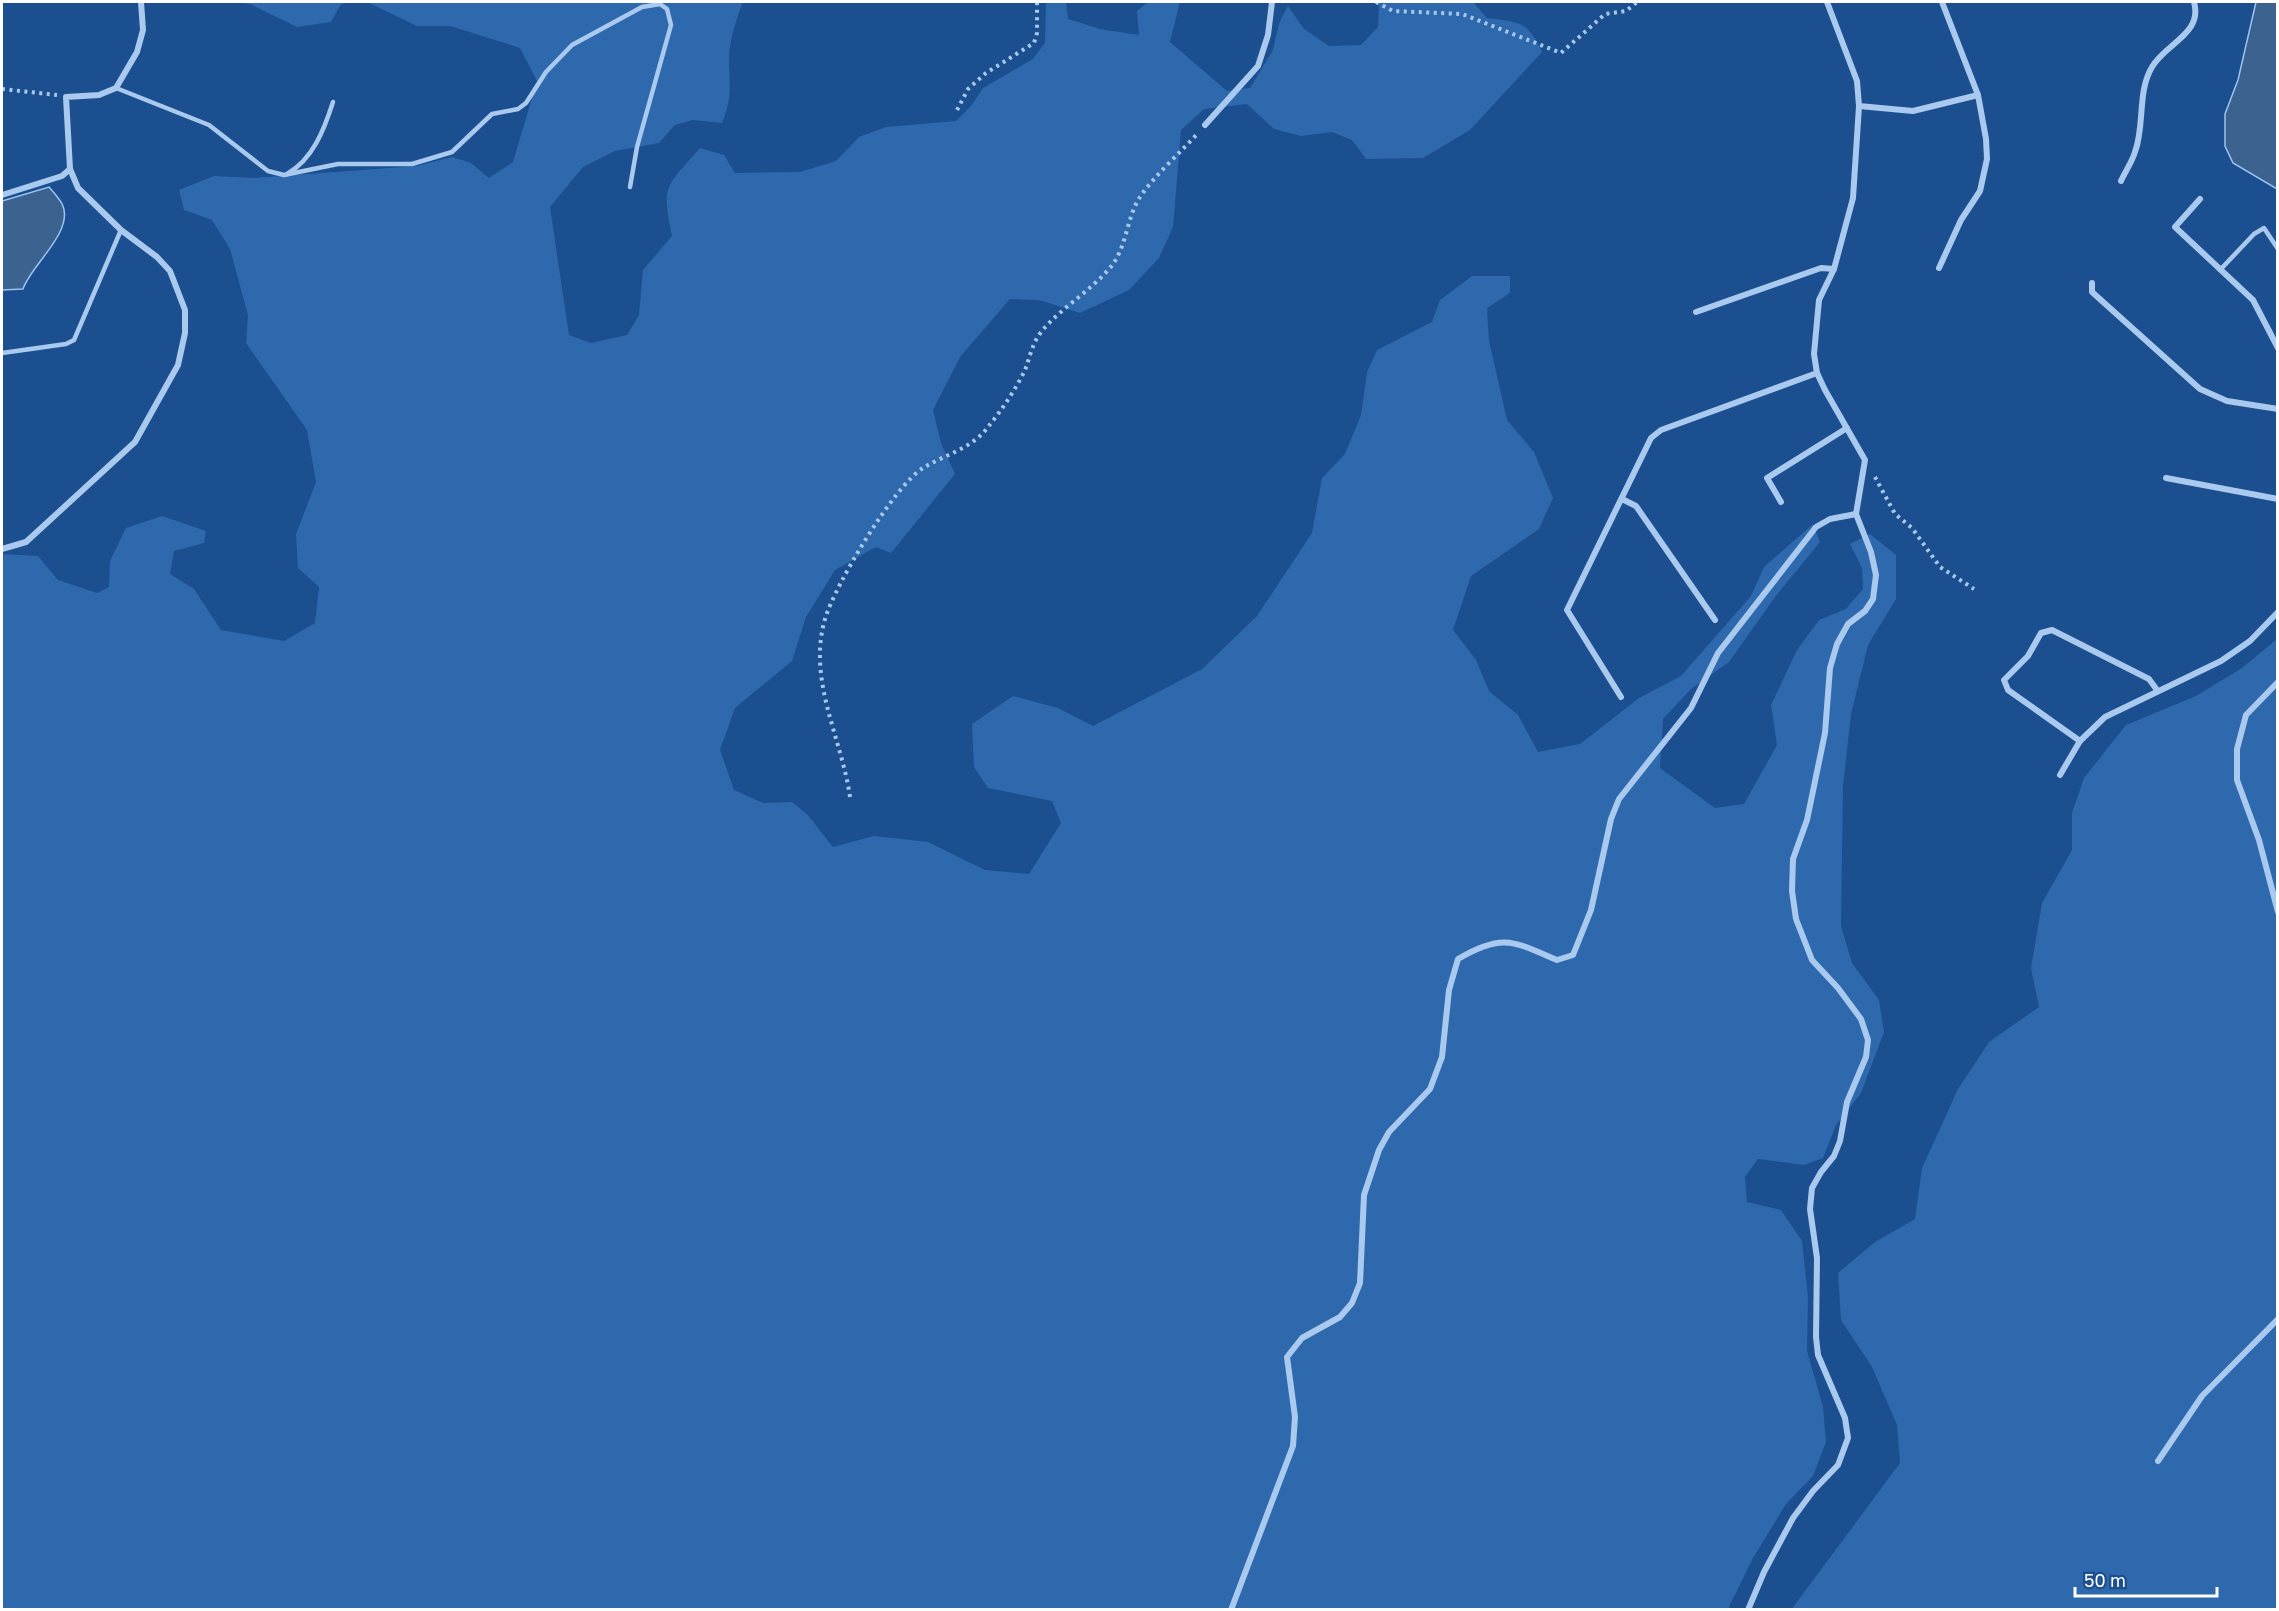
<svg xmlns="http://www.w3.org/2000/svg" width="2279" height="1611" font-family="'Golos Text',sans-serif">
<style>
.green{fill:#2e69ad}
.water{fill:#3c6290;stroke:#9cc4f0;stroke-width:1.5}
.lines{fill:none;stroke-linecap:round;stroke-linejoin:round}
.path{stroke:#a9c9ee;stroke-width:4;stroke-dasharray:3 4.5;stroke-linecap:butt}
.service{stroke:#a9c9ee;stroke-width:4.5}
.minor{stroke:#a9c9ee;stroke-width:6}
</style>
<rect width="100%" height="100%" fill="#1b4f8f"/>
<g class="green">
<polygon points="233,2 350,2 341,4 331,22 297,27 250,4"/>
<path d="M367,2H743C736,19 730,39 729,57C729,85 733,97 722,123L693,120L675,125L659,143L615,151L583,167L550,207L569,335L591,343L627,335L639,315L643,270L672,236C661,184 666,187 700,148L724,155L735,173L800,172L836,161L859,137L886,127L956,121L971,106L983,88L1033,59L1045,43L1046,2H1066L1068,19L1100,29L1139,35L1137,11L1148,2H1180L1170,42L1227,91L1250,88L1273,50L1279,23L1288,6L1304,29L1329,46L1361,45L1378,27L1379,2H1473L1487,18C1519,22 1528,21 1542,52L1470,130L1423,158L1366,159L1352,140L1332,132L1301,136L1274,129L1247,104L1204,109L1181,130L1173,227L1159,258L1129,290L1080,313L1039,300L1010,299L960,357L933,410L941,443L955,474L891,553L876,547L835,570L806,617L792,661L735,708L720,750L734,790L763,803L792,802L807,814L833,847L874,836L928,842L985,870L1029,874L1061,823L1052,801L988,788L974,767L972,724L1013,696L1058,708L1093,726L1202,669L1257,616L1312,533L1322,478L1345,454L1361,415L1367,372L1377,350L1432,322L1440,300L1472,276H1510V293L1487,308L1489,341L1507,420L1534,452L1553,498L1539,529L1471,576L1453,630L1476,660L1489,691L1518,715L1538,752L1580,744L1639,698L1681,676L1751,596L1764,567L1813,524L1820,542L1775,597L1729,662L1691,689L1663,719L1660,768L1715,808L1744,804L1777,745L1771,705L1797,650L1819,620L1846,609L1863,589L1862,568L1850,544L1870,534L1896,555V599L1868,645L1851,714L1843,786L1841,926L1852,963L1879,1000L1884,1032L1861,1093L1836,1125L1823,1158L1804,1165L1758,1159L1745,1177L1747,1202L1781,1210L1802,1241L1808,1297L1807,1351L1823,1407L1826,1442L1813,1476L1786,1504L1753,1558L1728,1609H2V554L38,556L58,580L97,593L109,587L110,561L126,528L162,516L206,531L204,543L174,551L170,574L194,589L221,630L284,641L315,623L319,587L298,568L296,534L316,482L307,430L246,343L248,315L230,249L212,220L184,210L179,190L214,176L253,178L417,166L452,157L471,163L489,178L513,162L537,81L520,48L450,26H417Z"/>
<polygon points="2277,639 2277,1609 1791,1610 1900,1463 1897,1425 1872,1367 1841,1320 1838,1273 1875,1242 1915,1219 1922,1168 1958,1089 1989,1042 2039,1007 2031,968 2042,903 2072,850 2072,813 2084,778 2126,725 2196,696 2242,668"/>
</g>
<g class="water">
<polygon points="2256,2 2277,2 2277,189 2233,163 2225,146 2225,114 2238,80"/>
<path d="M49,187C54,193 61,200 63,206C73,233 31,265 23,289L2,290V201Z"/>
</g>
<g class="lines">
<g class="path">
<polyline points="1376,2 1393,11 1462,14 1561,53 1605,14 1626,11 1637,2"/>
<polyline points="2,89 57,95"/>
<polyline points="957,110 968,89 986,73 1034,43 1037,33 1037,2"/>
<polyline points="1875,477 1895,514 1912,528 1940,567 1974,589"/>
<path d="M850,797C842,739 807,680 825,619C835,585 894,486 923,468C944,455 973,448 988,427C1001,411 1016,389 1025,370C1029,360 1031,349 1036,340C1049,315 1093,291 1113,264C1127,244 1127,217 1140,197C1153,177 1182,151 1198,133"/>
</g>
<g class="service">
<polyline points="116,88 209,125 268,171 284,175 338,164 412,164 452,152 492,114 518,109 526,103 546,72 572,45 642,7 660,4 667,9 671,25 637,147 630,187"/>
<path d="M287,174C313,159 324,130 333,102"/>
<polyline points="2220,270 2254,234 2264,228 2278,249"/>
<polyline points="2,353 66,344 74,340 121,230"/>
</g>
<g class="minor">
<polyline points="1859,106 1913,111 1978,95 1942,2"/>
<polyline points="1205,125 1258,66 1268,35 1272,2"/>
<path d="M2121,181C2125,172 2132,162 2135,152C2145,125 2137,92 2152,67C2166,43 2203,34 2194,2"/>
<polyline points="2,195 62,176 70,169"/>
<polyline points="2200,199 2175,227 2253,300 2278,348"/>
<polyline points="1939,268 1961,220 1980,191 1987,159 1986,139 1978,95"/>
<polyline points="2092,283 2092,292 2200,389 2227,401 2278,409"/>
<polyline points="1696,312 1821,268 1834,269"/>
<polyline points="2166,478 2278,499"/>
<polyline points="1622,499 1636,506 1715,620"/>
<polyline points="1781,502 1767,478 1847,428"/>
<polyline points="2,549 26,542 135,442 178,365 185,333 185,310 170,271 157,257 121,230 78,188 70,169 66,97 99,95 116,88 137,52 143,30 141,2"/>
<polyline points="2278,682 2246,715 2237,749 2237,780 2259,840 2278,912"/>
<polyline points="1621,697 1567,610 1651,438 1661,430 1817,373"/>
<polyline points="2080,741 2008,690 2004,680 2028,656 2041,633 2052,630 2149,679 2157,690"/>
<polyline points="2060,775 2080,741 2105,717 2221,661 2250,641 2278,612"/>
<polyline points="2158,1461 2202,1396 2278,1319"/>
<path d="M1231,1610L1293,1446L1295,1417L1287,1357L1302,1338L1340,1317L1352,1303L1360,1283L1364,1195L1379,1150L1389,1132L1430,1089L1442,1057L1449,990L1458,959C1502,933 1513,941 1557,960L1573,955L1591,910L1611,819L1619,799L1691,708L1718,653L1816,527L1830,519L1856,514"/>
<polyline points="1748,1610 1764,1572 1793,1518 1813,1491 1838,1465 1848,1438 1845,1418 1818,1355 1816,1337 1817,1258 1810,1209 1812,1188 1821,1172 1834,1156 1840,1141 1847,1102 1866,1057 1868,1040 1861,1019 1838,988 1812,960 1796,919 1792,891 1793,859 1807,820 1825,733 1830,668 1837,644 1848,624 1865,611 1873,599 1876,575 1871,552 1856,514 1865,460 1825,390 1817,373 1814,354 1819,300 1834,269 1853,198 1859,106 1857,81 1827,2"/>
</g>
</g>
<rect width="2279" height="1611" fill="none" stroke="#ffffff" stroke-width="6"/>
<path d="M2075 1587v9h142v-9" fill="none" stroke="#ffffff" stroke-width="3"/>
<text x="2084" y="1587" font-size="18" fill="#ffffff" stroke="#1b4f8f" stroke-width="4.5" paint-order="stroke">50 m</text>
</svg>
